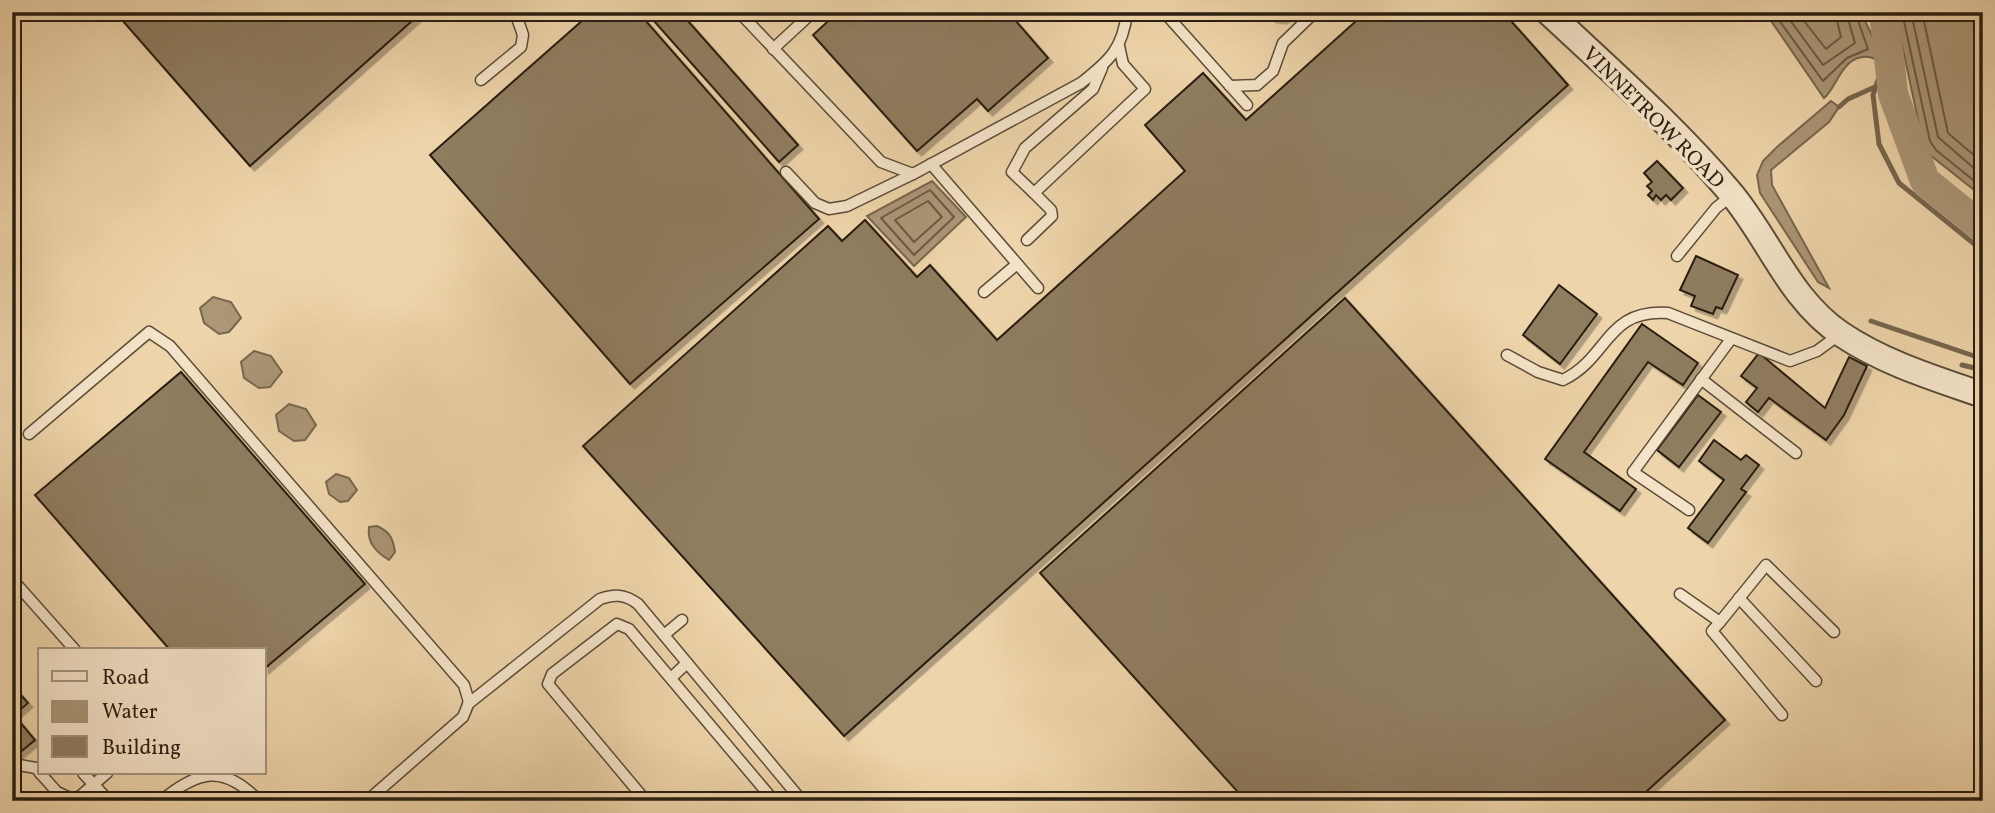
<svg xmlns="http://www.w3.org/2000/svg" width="1995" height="813" font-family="Vollkorn,serif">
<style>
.water{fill:#ab9676;stroke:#77664e;stroke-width:2}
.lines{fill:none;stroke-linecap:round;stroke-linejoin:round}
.shore{stroke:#6a5a44;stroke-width:2}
.stream{stroke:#77664e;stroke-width:5}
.river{stroke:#ab9676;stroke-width:30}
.building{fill:#8f7d61;stroke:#291e11;stroke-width:2;filter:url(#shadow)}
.service-casing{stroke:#5a4c37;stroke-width:13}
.tertiary-casing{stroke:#5a4c37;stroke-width:28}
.service{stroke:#f4e3c8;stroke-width:10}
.tertiary{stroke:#f4e3c8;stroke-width:24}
.labels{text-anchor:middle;stroke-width:7;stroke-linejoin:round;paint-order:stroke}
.street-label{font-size:21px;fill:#291e11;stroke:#f4e3c8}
</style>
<defs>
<filter id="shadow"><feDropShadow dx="4.5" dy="4.5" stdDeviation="0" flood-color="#0004"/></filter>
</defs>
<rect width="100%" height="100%" fill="#eed4aa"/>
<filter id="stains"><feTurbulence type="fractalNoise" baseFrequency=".00286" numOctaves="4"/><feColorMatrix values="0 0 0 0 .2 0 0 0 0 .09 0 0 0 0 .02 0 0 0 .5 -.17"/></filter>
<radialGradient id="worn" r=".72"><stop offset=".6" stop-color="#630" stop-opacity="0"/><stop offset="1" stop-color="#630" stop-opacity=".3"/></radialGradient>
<g class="water">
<path d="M1765,12H1861L1878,49L1888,44L1891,65C1883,64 1876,58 1869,57C1842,54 1837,88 1824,98Z"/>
<polygon points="1895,12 1983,12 1983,197 1930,155 1923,143"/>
<polygon points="1831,101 1839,107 1829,122 1771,170 1772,185 1829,288 1818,282 1760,193 1757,175 1763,161 1777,147"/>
<polygon points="932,181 966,217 914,266 867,216"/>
<polygon points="213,297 231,302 241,318 229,332 219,334 204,323 200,308"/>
<polygon points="254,351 271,356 282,372 270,387 259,388 244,378 241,362"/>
<polygon points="289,404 306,409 316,425 305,440 294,441 279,431 276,415"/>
<polygon points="336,474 349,478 357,490 348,501 340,502 329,494 326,482"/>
<path d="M377,526C390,532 393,538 395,552L389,560C376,552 367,543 369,527Z"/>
</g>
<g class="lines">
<g class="shore">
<polyline points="1773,12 1823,81 1847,58 1868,49 1855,12"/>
<polyline points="1784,12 1823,65 1855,43 1846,12"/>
<polyline points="1797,12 1826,49 1841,37 1835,12"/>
<polyline points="1902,12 1930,141 1936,150 1983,188"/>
<polyline points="1911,12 1938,137 1983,176"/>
<polyline points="1922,12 1948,133 1983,163"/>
<polygon points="930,190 954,217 914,255 881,218"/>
<polygon points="928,201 942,217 914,242 895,220"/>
</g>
<g class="stream">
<polyline points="1891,65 1878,80 1873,95 1879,144 1899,183 1983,251"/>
<polyline points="1839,107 1848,99 1875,87"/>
<polyline points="1871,321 1983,359"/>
<polyline points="1962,365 1983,370"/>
</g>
<polyline class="river" points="1884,12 1893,94 1925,181 1983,228"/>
</g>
<g class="building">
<polygon points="115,12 422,12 250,166"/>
<polygon points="592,12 638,12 819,219 630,384 430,155"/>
<polygon points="646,12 680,12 798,145 779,162"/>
<polygon points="838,12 1008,12 1048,58 988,111 977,99 917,151 813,35"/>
<polygon points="1267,12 1297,12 1291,18 1288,16 1282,19 1272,18"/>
<polygon points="1366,12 1503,12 1568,85 844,736 583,446 828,226 842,241 865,220 917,277 930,265 997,340 1185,171 1145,125 1203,73 1246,120"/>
<polygon points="1657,161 1683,188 1671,200 1666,195 1661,200 1656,195 1653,200 1648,195 1652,191 1647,186 1652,182 1644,173"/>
<polygon points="1696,256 1738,275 1722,309 1716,307 1713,314 1691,306 1695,296 1680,290"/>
<polygon points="1559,285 1597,314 1560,364 1523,335"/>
<polygon points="1345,298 1725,720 1636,801 1246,801 1040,573"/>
<polygon points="1642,324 1698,363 1683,385 1648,362 1584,452 1636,489 1620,511 1545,459"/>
<polygon points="1759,353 1825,408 1849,357 1867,366 1844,415 1826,440 1769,398 1758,412 1746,402 1757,388 1741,376"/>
<polygon points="181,372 365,584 264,669 264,650 170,650 35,495"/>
<polygon points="1698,395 1721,412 1679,467 1657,450"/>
<polygon points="1714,440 1741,460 1746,455 1759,465 1741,489 1746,492 1708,543 1688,528 1724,480 1699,461"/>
<polygon points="12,685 28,703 14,715 35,740 12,759"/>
</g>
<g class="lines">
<g class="service-casing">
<g id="service">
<polyline points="739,12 881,162 913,174"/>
<polyline points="1164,12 1247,105"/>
<polyline points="773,49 813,12"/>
<polyline points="1102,68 1093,89 1025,148 1012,172 1034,193 1145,89 1123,64 1119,46"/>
<polyline points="481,80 521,47 523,35 515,12"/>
<polyline points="1230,86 1257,85 1273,71 1283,43 1315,12"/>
<polyline points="931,164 1038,288"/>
<path d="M786,172L815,203L829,209L847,206L913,174L1081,83C1109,61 1123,49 1127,12"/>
<polyline points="1027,240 1052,216 1051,210 1034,193"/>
<polyline points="1677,256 1716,208 1732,195"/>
<polyline points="984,292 1017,264"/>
<path d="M1507,355L1538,372L1563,380C1610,357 1605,309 1668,313L1790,361L1817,351L1840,334"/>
<polyline points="1701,379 1796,453"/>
<polyline points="29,434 149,332 170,346 464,685 469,702 463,717 367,801"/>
<polyline points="1689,510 1633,472 1731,339"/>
<polyline points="12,579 75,650"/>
<polyline points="1680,594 1720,622 1766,565 1834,632"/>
<polyline points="1739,598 1816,681"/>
<polyline points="1720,622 1712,631 1782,715"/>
<polyline points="664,635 682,620"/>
<polyline points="671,678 687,663"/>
<path d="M468,704L600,599C614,594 625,594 638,604L802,801"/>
<polyline points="19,765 36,768 40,773"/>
<polyline points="40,773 57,792 70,798 79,797 107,773"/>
<polyline points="83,773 109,801"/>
<path d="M161,801C197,771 223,763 259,801"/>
<polyline points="646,801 548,684 552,674 617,624 629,629 769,795 770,801"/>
</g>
</g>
<g class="tertiary-casing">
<path id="tertiary" d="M1548,12C1610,70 1675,127 1730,192C1769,238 1789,299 1841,334C1884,363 1934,378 1983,395"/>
</g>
<use href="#service" class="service"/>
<use href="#tertiary" class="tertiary"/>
</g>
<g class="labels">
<g class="street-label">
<text transform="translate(1654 117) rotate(45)" y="7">VINNETROW ROAD</text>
</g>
</g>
<rect width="1995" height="813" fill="none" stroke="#eed4aa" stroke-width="42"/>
<rect x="14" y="14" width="1967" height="785" fill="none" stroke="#291e11" stroke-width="3.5"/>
<rect x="21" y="21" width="1953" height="771" fill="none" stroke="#291e11" stroke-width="2"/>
<rect x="38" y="648" width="228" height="126" fill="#f4e3c8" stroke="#a3947f" stroke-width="2"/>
<rect x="52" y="671" width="35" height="10" fill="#f4e3c8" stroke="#a3947f" stroke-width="2"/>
<text x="102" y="684" font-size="21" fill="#291e11">Road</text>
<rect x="52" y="701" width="35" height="21" fill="#ab9676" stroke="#a3947f" stroke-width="2"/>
<text x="102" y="718" font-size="21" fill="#291e11">Water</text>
<rect x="52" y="736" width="35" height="21" fill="#8f7d61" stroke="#a3947f" stroke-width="2"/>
<text x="102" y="754" font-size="21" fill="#291e11">Building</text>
<rect width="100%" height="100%" filter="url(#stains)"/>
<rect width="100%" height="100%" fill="url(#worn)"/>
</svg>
